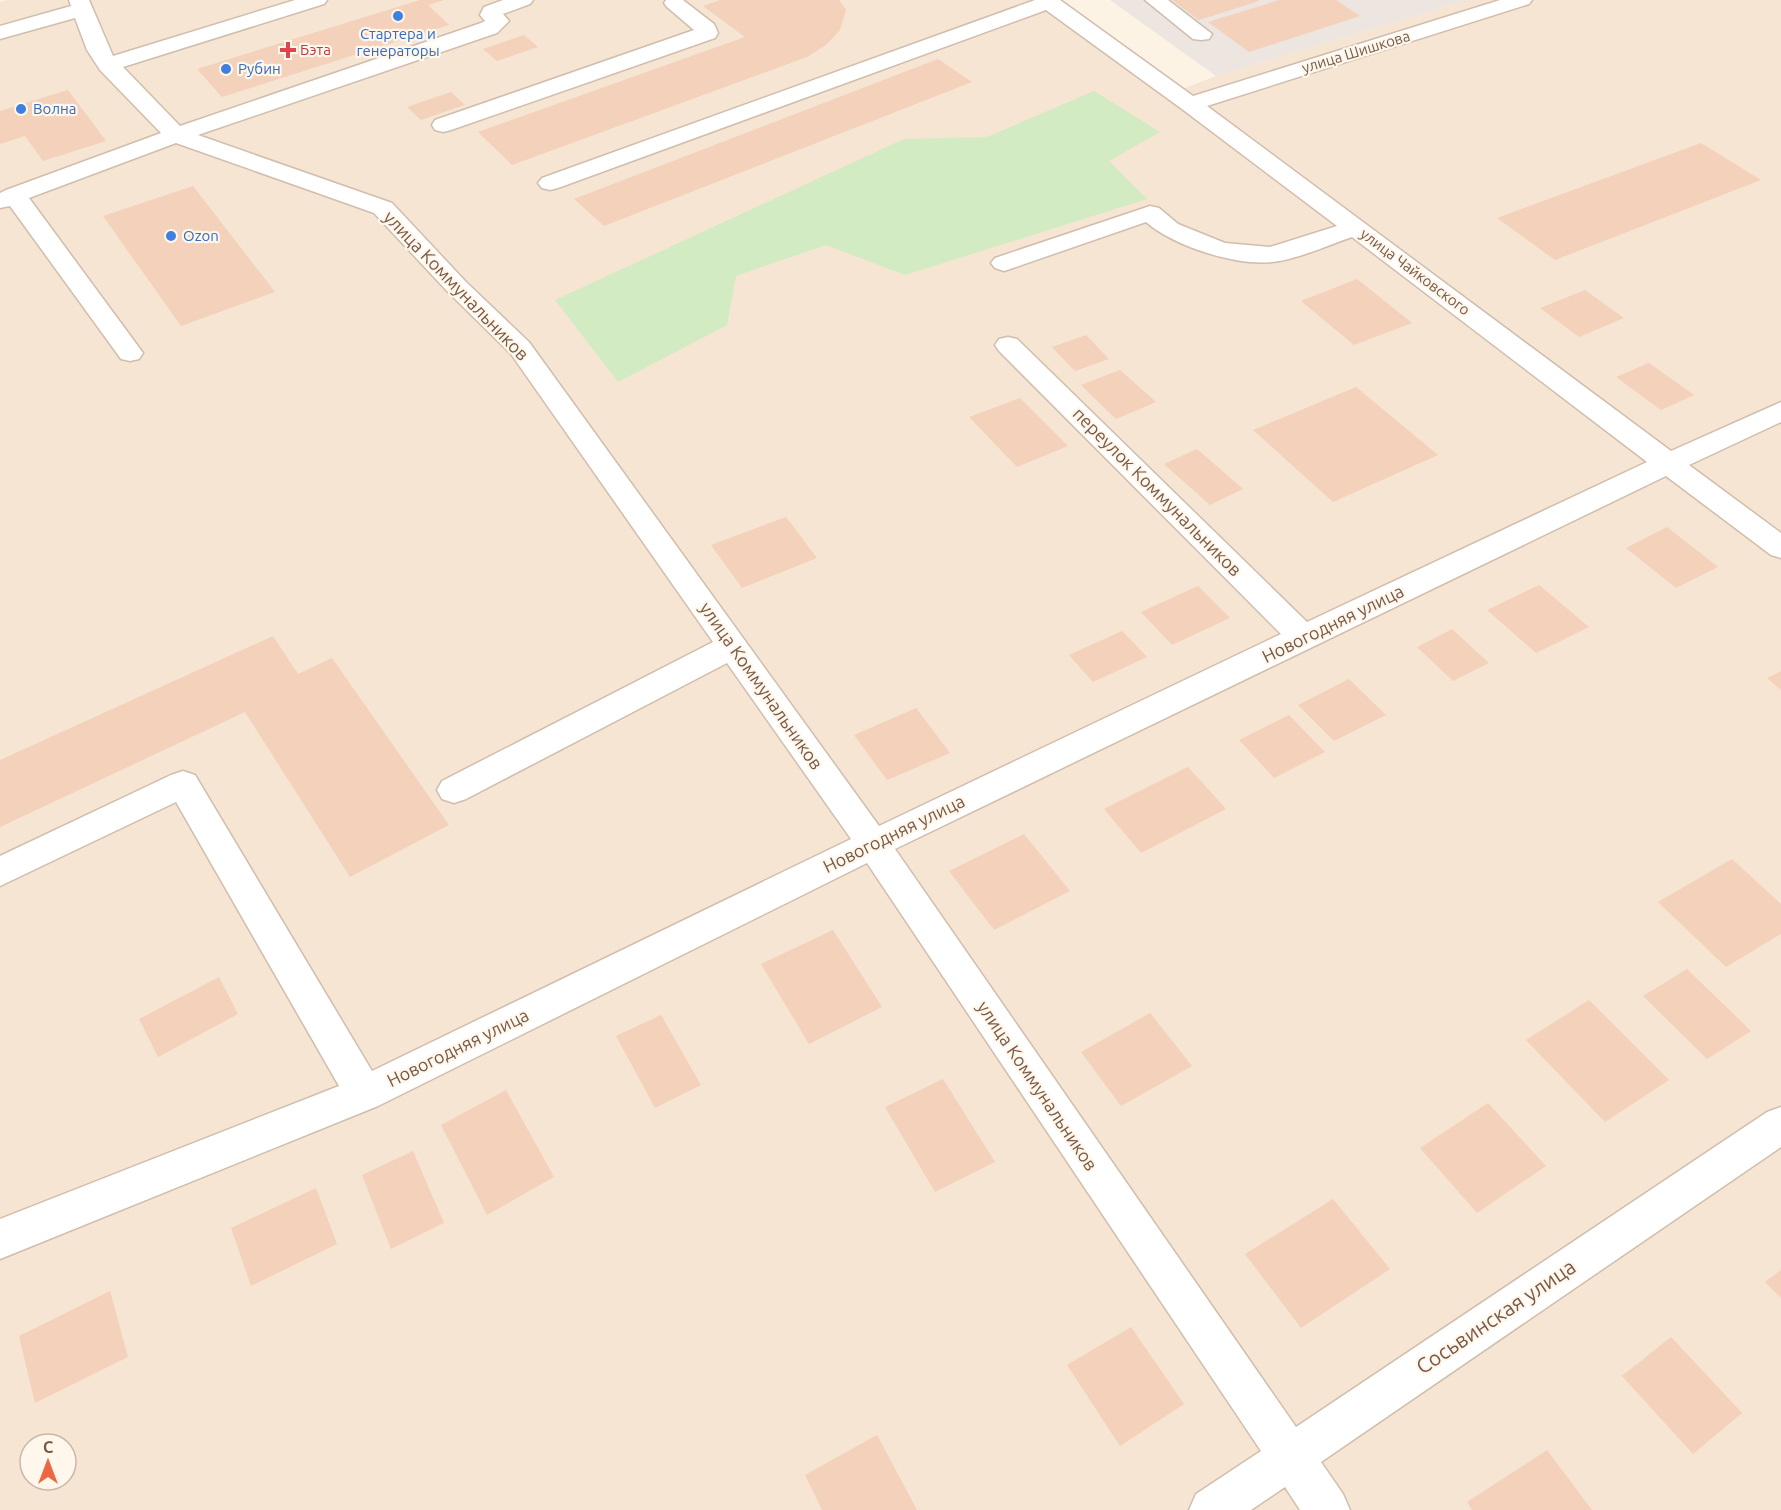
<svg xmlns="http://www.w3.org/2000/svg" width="1781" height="1510" font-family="Ubuntu,sans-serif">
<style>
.residential{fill:#f5e5d2;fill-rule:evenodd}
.industrial{fill:#ede5df}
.green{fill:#d3ebc2}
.building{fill:#f4d1ba}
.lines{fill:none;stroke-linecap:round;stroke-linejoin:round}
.minor-casing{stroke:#d1bdac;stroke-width:3}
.minor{fill:#fff;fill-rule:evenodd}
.shop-dot{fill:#3f7fe0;stroke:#fff7eb;stroke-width:2}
.health-dot{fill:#e0444e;stroke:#fff7eb;stroke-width:2}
.labels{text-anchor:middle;stroke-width:4.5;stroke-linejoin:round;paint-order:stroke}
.far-shop-label{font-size:15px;fill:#366cbe;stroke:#fff7eb;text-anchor:start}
.far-health-label{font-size:15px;fill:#be3a42;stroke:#fff7eb;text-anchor:start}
.far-street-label{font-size:15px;fill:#775948;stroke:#fff7eb}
.street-label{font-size:18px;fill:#775948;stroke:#fff7eb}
.near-street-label{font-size:21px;fill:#775948;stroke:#fff7eb}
</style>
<rect width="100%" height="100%" fill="#fdf3e4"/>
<path class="residential" d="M7,0H1036L1167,95L1216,76L1468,0H1781V1510H0V2ZM30,1444H66V1480H30Z"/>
<polygon class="industrial" points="1110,0 1468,0 1216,76"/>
<polygon class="green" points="1094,91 1160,132 1109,161 1147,199 905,275 826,245 736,276 727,325 618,382 555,300 904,139 987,137"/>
<g class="building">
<polygon points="420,0 444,0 428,5 449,25 222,97 197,69"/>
<polygon points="720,0 839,0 846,10 840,30 826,45 807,57 512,165 478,132 745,37 703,6"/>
<polygon points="1172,0 1259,0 1259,1 1199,20"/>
<polygon points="1279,0 1336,0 1360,16 1249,52 1208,22"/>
<polygon points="524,35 538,47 497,61 483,49"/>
<polygon points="938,59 972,82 604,226 574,199"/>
<polygon points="68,90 106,141 43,161 25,136 0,144 0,111"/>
<polygon points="451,92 465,105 421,120 407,107"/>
<polygon points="1701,143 1761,180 1555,260 1497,218"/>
<polygon points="193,186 275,292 181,326 103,216"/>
<polygon points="1357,279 1412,323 1354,345 1301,301"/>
<polygon points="1585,290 1624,318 1579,337 1540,308"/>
<polygon points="1086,335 1109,359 1075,371 1052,347"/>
<polygon points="1649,363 1694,395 1661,410 1616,377"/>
<polygon points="1120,370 1156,402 1116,419 1081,385"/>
<polygon points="1356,387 1438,455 1333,502 1253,430"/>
<polygon points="1020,398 1068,446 1017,467 969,417"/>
<polygon points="1197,449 1243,489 1210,505 1164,464"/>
<polygon points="786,517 817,558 742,588 711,545"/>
<polygon points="1667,527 1718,567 1676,588 1626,548"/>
<polygon points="1539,585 1589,627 1536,653 1487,610"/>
<polygon points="1198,586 1230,618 1172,645 1141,612"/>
<polygon points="1452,629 1489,663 1453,681 1417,647"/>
<polygon points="1122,631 1147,657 1093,682 1069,655"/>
<polygon points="273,636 298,674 332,658 449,825 350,877 245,712 0,827 0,760"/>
<polygon points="1781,671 1781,690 1767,678"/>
<polygon points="1349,679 1386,715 1334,741 1298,705"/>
<polygon points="916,708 950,753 887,780 854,735"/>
<polygon points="1289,715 1325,752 1274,778 1239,740"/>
<polygon points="1188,767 1226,809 1141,853 1104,809"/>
<polygon points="1024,834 1070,891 994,930 949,871"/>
<polygon points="1732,859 1781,904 1781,934 1726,967 1658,902"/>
<polygon points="833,930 882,1007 809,1044 761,964"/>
<polygon points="1687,969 1751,1031 1707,1059 1643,996"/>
<polygon points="219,977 238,1014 158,1057 139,1019"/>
<polygon points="1589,1000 1669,1080 1605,1122 1526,1040"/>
<polygon points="1150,1013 1192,1066 1121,1106 1081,1052"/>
<polygon points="661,1015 701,1085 655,1108 616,1036"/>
<polygon points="943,1079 995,1162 935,1192 885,1107"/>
<polygon points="506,1090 554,1177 487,1215 441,1125"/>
<polygon points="1488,1103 1546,1166 1477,1213 1420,1148"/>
<polygon points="413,1151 444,1223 391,1249 362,1175"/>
<polygon points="316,1188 337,1244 251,1286 231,1228"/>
<polygon points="1333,1199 1390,1269 1301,1328 1245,1254"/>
<polygon points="1781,1270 1781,1298 1765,1282"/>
<polygon points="110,1291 128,1357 35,1403 19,1336"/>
<polygon points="1131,1327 1184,1404 1120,1446 1067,1365"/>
<polygon points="1671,1337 1742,1413 1693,1454 1622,1376"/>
<polygon points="877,1435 917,1510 822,1510 805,1475"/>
<polygon points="1547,1450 1592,1510 1472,1510 1467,1502"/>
</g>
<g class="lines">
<g class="minor-casing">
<g id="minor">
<path d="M69,0H89L113,56L295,0H327L324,4L123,67L180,126L481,23L485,21L480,15L484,7L503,0H533L530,4L503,14L509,21L497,33L198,135L392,203L466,282L529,342L879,826L1281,634L999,351L995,345L999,339L1008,337L1017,339L1307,622L1647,462L1352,237C1329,245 1295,260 1272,262C1235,266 1174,246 1146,222L1013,268L1004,271L995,268L991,263L995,258L1150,206L1159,208L1178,224L1225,243L1270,247L1337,226L1182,109L1046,10L558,188L550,190L542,188L538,183L542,178L1035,0H1060L1193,96L1500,0H1532L1529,4L1207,106L1671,451L1781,402V422L1689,465L1781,533V558L1771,555L1666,476L895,849L1296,1427L1767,1112L1781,1107V1147L1321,1462L1343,1494L1350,1510H1300L1285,1487L1251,1510H1189L1196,1494L1261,1451L867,863L378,1106L0,1259V1219L339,1086L176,802L0,886V856L171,775L183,771L195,775L372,1071L851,839L727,663L466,799L454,803L442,799L437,790L442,781L713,642L511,354L448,292L374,213L176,143L29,198L143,353L139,359L130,361L121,359L10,206L0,208V193L6,190L161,133L100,70L87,50L75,18L0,39V26L71,6Z"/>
<polygon points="666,0 683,0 714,24 718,33 715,38 451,130 443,132 435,130 432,125 435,120 694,30 667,7 664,3"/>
<polygon points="1145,0 1168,0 1212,34 1209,39 1201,40 1193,39"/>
</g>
</g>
<use href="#minor" class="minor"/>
</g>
<g class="shop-dot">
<circle cx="398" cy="16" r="6"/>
<circle cx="226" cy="69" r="6"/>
<circle cx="21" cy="109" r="6"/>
<circle cx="171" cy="236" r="6"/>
</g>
<path class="health-dot" d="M285 41h6v6h6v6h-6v6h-6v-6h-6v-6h6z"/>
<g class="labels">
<g class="far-shop-label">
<text x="398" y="39" text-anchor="middle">Стартера и<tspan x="398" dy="17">генераторы</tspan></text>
<text x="238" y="74">Рубин</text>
<text x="33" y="114">Волна</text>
<text x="183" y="241">Ozon</text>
</g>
<g class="far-health-label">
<text x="300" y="55">Бэта</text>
</g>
<g class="far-street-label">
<text transform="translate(1356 52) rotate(-17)" y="5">улица Шишкова</text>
<text transform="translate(1415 272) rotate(37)" y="5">улица Чайковского</text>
</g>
<g class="street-label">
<text transform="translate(456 286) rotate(46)" y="6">улица Коммунальников</text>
<text transform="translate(1157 492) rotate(45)" y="6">переулок Коммунальников</text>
<text transform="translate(1333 624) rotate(-26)" y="6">Новогодняя улица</text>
<text transform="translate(761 686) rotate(55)" y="6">улица Коммунальников</text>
<text transform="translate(894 834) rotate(-26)" y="6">Новогодняя улица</text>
<text transform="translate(458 1048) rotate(-26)" y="6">Новогодняя улица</text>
<text transform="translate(1037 1086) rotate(56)" y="6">улица Коммунальников</text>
</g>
<g class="near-street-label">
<text transform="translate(1496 1317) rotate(-34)" y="7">Сосьвинская улица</text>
</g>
</g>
<g transform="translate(48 1462)"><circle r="28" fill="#fff7eb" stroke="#c9b8aa" stroke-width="1.5"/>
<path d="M0-4.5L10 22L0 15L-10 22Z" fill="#ec6844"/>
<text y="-9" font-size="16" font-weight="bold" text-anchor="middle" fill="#775948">С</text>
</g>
</svg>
